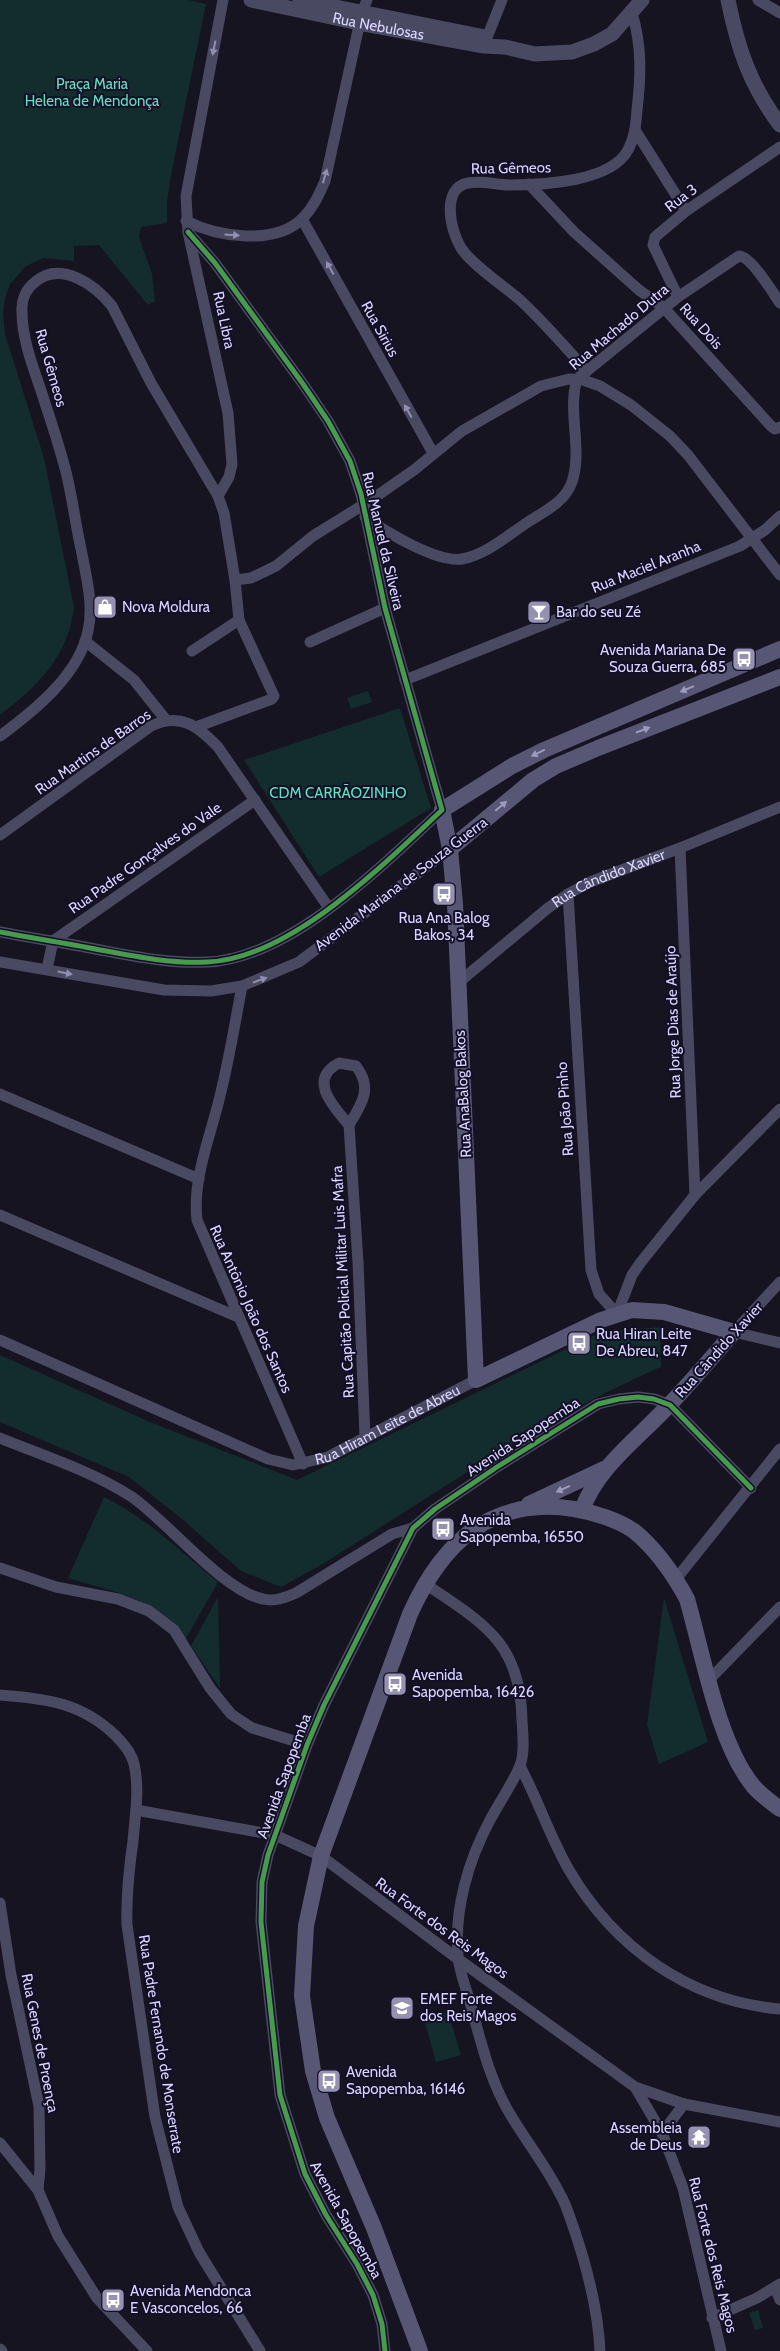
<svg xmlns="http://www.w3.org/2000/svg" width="780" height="2351" font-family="Cabin,sans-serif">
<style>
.green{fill:#132c2d}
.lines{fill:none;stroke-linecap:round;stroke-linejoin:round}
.minor{stroke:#4a4962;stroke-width:11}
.tertiary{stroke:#4a4962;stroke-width:15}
.secondary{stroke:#575674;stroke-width:16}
.cycleway-casing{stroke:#130f26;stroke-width:8}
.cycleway{stroke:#469c4c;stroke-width:5}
.oneway{fill:#928eb0}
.oneway2{fill:#9e9bc0}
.labels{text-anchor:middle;stroke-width:4;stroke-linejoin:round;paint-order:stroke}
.street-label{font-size:15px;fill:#d9d4ff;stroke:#130f26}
.park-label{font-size:15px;fill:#5fe0c0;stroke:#130f26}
.poi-label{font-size:15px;fill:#d9d4ff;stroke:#130f26;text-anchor:start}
</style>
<rect width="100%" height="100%" fill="#161421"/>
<g class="green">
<path d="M0,0H188L206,4L172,170L167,201V223L141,227L139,237L152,274L155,301L148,305L99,245L74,246V261L43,258L26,266L10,284L5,298L3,313L5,334L44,458L74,607C68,657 38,686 0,715Z"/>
<polygon points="368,691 372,702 351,709 347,698"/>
<polygon points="400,708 431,808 319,877 244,760"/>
<path d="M660,1327L661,1367C541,1419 432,1496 321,1565L281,1587L241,1571L182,1519L129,1477L0,1422V1355L150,1422L297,1480L601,1332Z"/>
<path d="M104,1497C149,1519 179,1551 218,1582L185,1640C180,1634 176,1626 171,1621C145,1596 102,1589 68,1578Z"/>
<polygon points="218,1597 220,1688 191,1646"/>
<polygon points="664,1598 708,1742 659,1764 647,1725"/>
<polygon points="448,2012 461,2055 436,2062 424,2019"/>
<polygon points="758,2310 763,2328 755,2330 749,2313"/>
</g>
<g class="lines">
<g class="minor">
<polyline points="758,0 780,13"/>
<polyline points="484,45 502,0"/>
<polyline points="635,130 686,211"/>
<polyline points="529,184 574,232 639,290 664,308 771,426 775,429 780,427"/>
<polyline points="302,219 433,453"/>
<path d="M186,221C218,237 275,246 303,218C314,207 319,194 325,181L362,12L367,0"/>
<polyline points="678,297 653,245 655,237 686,211 780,147"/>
<path d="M587,371C565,347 544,322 520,300C504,286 471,264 461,248C450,230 441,188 468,183C482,180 496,185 510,185C542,185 611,182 628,150C635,137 636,123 637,110C641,75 642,46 632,13"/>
<polyline points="218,496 229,477 232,464 228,413 188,232 186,196 223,0"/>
<path d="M365,517C386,532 437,563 462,559C486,555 508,535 528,522C545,511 565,502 572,482C583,449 567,412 577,379L678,297L739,256C751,256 773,293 780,303"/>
<polyline points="235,580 251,578 276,566 313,536 371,500 414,470 462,431 541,386 569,379 583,380 600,386 631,405 670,436 688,455 780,575"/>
<polyline points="85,641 134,680 166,720"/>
<polyline points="310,642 385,608"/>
<polyline points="192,651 239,620"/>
<polyline points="405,680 740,546 765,530 780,516"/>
<path d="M0,736C34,711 79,675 88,631C94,605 86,575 81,549C75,522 72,494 65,468C59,446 52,424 45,403C36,374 22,342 22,312C21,300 26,289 35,282C61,260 95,285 112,306L151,383L218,496L224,513L235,580L239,620L274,696L272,699L196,727"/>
<path d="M0,835L151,726C180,712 198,726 218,747L329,908"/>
<polyline points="680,848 695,1195"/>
<polyline points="568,894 591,1270 599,1294 617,1314 632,1275 641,1262 695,1195 780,1109"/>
<path d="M0,932C30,938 60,942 90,948C128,955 168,964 207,962C290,959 384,864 442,810L385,608L361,494L350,461L328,421L303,384L215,263L188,232"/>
<polyline points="0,962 164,990 211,991 242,986 299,962 450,849"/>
<polyline points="47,969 53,941 255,800"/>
<path id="s1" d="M458,983L548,908L568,894L590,882L680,848L780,807"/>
<path d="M242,986C235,1023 229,1060 220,1096C211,1135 192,1179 197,1220L303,1464"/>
<path d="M339,1063L356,1066C373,1088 362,1104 349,1125C334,1107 307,1080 339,1063Z"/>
<polyline points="0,1094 199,1179"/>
<polyline points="349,1125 358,1262 365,1437"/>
<polyline points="0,1215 238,1317"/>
<polyline points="780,1282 734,1332 780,1343"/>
<path id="s2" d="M0,1340L268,1459L293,1465L328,1457L476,1380"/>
<path d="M0,1438C44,1456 92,1471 132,1497C168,1522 223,1591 263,1599C275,1602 286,1597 296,1593L392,1534L413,1528"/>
<polyline points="0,1568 56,1587 118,1599 149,1611 174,1630 210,1688 231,1714 252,1728 307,1745"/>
<polyline points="676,1579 780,1449"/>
<path d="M424,1583C483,1623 521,1642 522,1721C523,1736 525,1755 519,1768C511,1786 499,1803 490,1820C468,1861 454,1910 458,1956C459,1972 467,1990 471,2006C481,2042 490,2081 510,2114C526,2141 546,2166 560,2194C566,2204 569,2215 573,2226C587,2267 598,2308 600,2351"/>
<polyline points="709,1680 780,1607"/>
<path d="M0,1695C46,1699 81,1702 116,1736C123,1743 132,1754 134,1764C140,1789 135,1816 133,1841C129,1869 126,1896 127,1925L155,2117L178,2207L199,2252L260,2351"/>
<path d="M520,1766C538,1800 550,1837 569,1870C615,1948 689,2001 780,2009"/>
<polyline points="136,1810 275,1835 321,1856 458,1959 635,2087 662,2133 683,2188 721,2351"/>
<polyline points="0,1903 11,1975 39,2106 40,2169 38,2190"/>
<polyline points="635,2087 684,2104 780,2122"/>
<polyline points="662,2133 684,2104"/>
<polyline points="0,2143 38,2190 58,2236 97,2298 147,2351"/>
<polyline points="775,2288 780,2300"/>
<polyline points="712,2318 757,2298 780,2284"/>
<polyline points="0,2349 2,2351"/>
<polyline points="385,2351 382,2324 373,2295 357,2264 326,2215 305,2174 280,2095 261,1922 262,1882 268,1855 307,1745 324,1705 413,1528 435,1509 497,1467 598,1404 619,1399 638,1397 654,1399 670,1405 751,1488"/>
</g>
<g class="tertiary">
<path id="s3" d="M251,0L359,23L484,46L505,47L535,54L572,52L594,44L612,34L642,0"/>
<polyline points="300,0 485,37"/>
<path d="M728,0C738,49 750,85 780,125"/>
</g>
<g class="secondary">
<polyline points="450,849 533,780 556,766 598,748 780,677"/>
<polyline points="529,1504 604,1469"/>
<path d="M582,1510C598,1466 639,1438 670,1404C692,1381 713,1356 734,1332L664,1312L632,1310L601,1320L476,1380L455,904L450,849L442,810L512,766L544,750L780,649"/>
<path d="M420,2351L374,2228L327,2118L313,2071L302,1996L306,1926L321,1856L410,1614C442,1543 491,1496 574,1509C593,1512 618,1520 634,1531C656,1549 674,1575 687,1599C703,1654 718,1744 754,1787C761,1795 771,1802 780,1809"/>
</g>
<g class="cycleway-casing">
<g id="cycleway">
<path d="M0,932C30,938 60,942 90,948C128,955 168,964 207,962C290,959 384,864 442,810L385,608L361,494L350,461L328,421L303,384L215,263L188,232"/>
<polyline points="385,2351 382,2324 373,2295 357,2264 326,2215 305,2174 280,2095 261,1922 262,1882 268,1855 307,1745 324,1705 413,1528 435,1509 497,1467 598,1404 619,1399 638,1397 654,1399 670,1405 751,1488"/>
</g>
</g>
<use href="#cycleway" class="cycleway"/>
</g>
<defs><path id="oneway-solid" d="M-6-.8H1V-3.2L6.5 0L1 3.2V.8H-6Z" transform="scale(1.25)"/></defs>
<g class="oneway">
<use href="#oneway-solid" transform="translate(214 48) rotate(101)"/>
<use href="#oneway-solid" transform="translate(325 176) rotate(-74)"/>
<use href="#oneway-solid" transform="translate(232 235) rotate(4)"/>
<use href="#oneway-solid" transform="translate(330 268) rotate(-119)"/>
<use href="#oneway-solid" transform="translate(408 411) rotate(-119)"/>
<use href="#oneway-solid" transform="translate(65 973) rotate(11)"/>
<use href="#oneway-solid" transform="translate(260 980) rotate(-20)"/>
</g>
<g class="oneway2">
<use href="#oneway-solid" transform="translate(687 689) rotate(157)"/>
<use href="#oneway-solid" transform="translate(643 730) rotate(-21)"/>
<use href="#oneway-solid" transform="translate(538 753) rotate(154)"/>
<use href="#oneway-solid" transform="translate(501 806) rotate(-40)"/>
<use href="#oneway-solid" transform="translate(563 1489) rotate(156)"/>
</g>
<defs>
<g id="shop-square" transform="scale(1.25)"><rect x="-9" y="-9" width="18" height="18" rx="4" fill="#9591b1" stroke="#130f26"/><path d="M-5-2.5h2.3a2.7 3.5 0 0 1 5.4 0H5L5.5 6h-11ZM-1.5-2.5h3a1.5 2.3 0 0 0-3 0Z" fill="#fff"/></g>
<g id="bar-square" transform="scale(1.25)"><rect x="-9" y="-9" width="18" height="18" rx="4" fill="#9591b1" stroke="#130f26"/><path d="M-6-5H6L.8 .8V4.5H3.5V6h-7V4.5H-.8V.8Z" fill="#fff"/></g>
<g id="bus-square" transform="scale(1.25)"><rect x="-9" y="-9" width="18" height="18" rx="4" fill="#9591b1" stroke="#130f26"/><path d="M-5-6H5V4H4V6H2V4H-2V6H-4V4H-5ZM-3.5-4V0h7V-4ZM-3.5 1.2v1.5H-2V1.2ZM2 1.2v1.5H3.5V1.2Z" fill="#fff"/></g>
<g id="school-square" transform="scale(1.25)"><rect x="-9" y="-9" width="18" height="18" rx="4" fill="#9591b1" stroke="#130f26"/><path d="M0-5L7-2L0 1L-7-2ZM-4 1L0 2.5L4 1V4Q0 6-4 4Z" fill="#fff"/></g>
<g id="temple-square" transform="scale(1.25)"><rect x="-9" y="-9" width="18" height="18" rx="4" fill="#9591b1" stroke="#130f26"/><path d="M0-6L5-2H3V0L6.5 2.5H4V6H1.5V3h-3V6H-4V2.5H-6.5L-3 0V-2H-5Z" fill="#fff"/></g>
</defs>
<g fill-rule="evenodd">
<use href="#shop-square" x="105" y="607"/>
<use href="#bar-square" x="539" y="612"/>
<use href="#bus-square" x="744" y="659"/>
<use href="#bus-square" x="444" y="894"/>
<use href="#bus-square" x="579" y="1343"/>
<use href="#bus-square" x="443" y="1529"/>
<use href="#bus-square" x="395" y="1684"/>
<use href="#school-square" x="402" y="2008"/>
<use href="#bus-square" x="329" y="2081"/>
<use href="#temple-square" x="699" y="2137"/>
<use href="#bus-square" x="113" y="2300"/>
</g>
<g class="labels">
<g class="street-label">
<text dy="5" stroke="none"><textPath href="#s3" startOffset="130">Rua Nebulosas</textPath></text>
<text transform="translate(511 168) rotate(-1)" y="5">Rua Gêmeos</text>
<text transform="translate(681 198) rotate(-37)" y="5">Rua 3</text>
<text transform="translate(224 320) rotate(78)" y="5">Rua Libra</text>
<text transform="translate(701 326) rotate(48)" y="5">Rua Dois</text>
<text transform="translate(619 327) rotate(-40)" y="5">Rua Machado Dutra</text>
<text transform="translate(380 329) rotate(61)" y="5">Rua Sirius</text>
<text transform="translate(51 368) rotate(74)" y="5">Rua Gêmeos</text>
<text transform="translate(383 541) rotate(77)" y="5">Rua Manuel da Silveira</text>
<text transform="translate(646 567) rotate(-22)" y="5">Rua Maciel Aranha</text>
<text transform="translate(93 752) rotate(-35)" y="5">Rua Martins de Barros</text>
<text transform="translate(145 858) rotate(-35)" y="5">Rua Padre Gonçalves do Vale</text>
<text dy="5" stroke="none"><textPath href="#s1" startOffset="185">Rua Cândido Xavier</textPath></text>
<text transform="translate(401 884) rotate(-37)" y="5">Avenida Mariana de Souza Guerra</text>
<text transform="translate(673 1022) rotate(-92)" y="5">Rua Jorge Dias de Araújo</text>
<text transform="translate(463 1094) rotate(-93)" y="5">Rua AnaBalog Bakos</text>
<text transform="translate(565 1109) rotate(-94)" y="5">Rua João Pinho</text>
<text transform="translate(343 1282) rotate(-93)" y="5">Rua Capitão Policial Militar Luis Mafra</text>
<text transform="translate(251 1309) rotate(66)" y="5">Rua Antônio João dos Santos</text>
<text transform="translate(719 1350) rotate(-48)" y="5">Rua Cândido Xavier</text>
<text dy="5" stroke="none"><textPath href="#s2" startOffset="422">Rua Hiram Leite de Abreu</textPath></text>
<text transform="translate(523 1437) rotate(-33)" y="5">Avenida Sapopemba</text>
<text transform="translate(284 1776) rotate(-70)" y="5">Avenida Sapopemba</text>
<text transform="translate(442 1928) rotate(36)" y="5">Rua Forte dos Reis Magos</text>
<text transform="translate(40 2043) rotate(79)" y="5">Rua Genes de Proença</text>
<text transform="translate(161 2044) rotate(81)" y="5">Rua Padre Fernando de Monserrate</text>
<text transform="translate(346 2220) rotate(61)" y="5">Avenida Sapopemba</text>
<text transform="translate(713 2255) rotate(76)" y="5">Rua Forte dos Reis Magos</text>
</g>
<g class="park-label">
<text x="92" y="89">Praça Maria<tspan x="92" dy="17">Helena de Mendonça</tspan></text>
<text x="338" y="798">CDM CARRÃOZINHO</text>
</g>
<g class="poi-label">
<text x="122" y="612">Nova Moldura</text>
<text x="556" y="617">Bar do seu Zé</text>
<text x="726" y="655" text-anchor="end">Avenida Mariana De<tspan x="726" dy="17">Souza Guerra, 685</tspan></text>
<text x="444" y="923" text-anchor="middle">Rua Ana Balog<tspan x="444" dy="17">Bakos, 34</tspan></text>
<text x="596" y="1339">Rua Hiran Leite<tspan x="596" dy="17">De Abreu, 847</tspan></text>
<text x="460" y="1525">Avenida<tspan x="460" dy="17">Sapopemba, 16550</tspan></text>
<text x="412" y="1680">Avenida<tspan x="412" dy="17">Sapopemba, 16426</tspan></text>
<text x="420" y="2004">EMEF Forte<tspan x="420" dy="17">dos Reis Magos</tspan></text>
<text x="346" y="2077">Avenida<tspan x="346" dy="17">Sapopemba, 16146</tspan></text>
<text x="682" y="2133" text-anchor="end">Assembleia<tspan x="682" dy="17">de Deus</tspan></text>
<text x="130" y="2296">Avenida Mendonca<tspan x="130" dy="17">E Vasconcelos, 66</tspan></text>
</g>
</g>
</svg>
